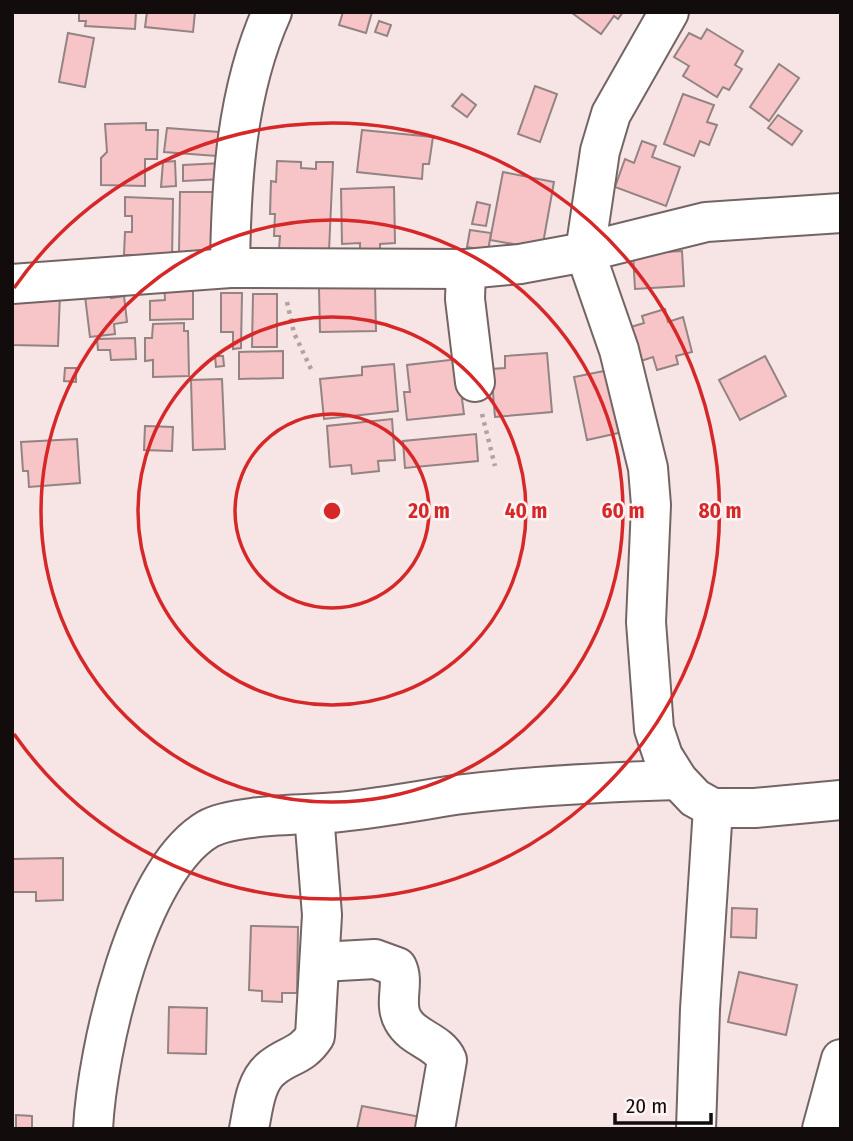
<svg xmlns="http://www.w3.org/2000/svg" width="853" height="1141" font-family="'Fira Sans Condensed',sans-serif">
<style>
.building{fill:#f7c5c7;stroke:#938383;stroke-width:2}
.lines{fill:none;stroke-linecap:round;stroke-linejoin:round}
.minor-casing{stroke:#746565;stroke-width:42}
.path{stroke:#b0a1a2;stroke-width:4.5;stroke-dasharray:3.5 5;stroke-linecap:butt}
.minor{stroke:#fff;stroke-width:38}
.ring{fill:none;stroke:#d62828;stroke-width:3.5}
.centre{fill:#d62828;stroke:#fff4f4;stroke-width:3.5}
.ring-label{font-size:21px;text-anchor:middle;font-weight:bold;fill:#d62828;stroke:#fff4f4;stroke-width:5;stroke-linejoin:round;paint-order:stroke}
</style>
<rect width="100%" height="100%" fill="#f7e4e5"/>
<g class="building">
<polygon points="79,12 136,12 135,29 85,26 86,21 79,21"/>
<polygon points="147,12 195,12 193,32 145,27"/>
<polygon points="343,12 372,12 366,33 339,25"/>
<polygon points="623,12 618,19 614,16 601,34 572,13"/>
<polygon points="379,21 391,25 387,36 375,32"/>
<polygon points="707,29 743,51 735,65 742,69 729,90 723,87 717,97 683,76 689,66 674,57 689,33 701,39"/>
<polygon points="68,33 94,38 85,87 59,82"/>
<polygon points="779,64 799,78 769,121 750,107"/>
<polygon points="535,86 557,94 540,142 518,134"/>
<polygon points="462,94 476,105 467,117 452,106"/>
<polygon points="683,94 714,105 707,122 717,125 709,145 700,141 694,156 664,144"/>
<polygon points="778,115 802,131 792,145 768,128"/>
<polygon points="146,123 146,130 158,130 157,159 145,159 145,186 101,185 101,158 107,152 105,124"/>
<polygon points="167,128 232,133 230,157 164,152"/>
<polygon points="362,130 433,137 429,164 423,164 422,179 357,172"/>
<polygon points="642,141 656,146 652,157 680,167 666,206 615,187 625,159 634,163"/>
<polygon points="175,161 176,186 161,187 163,162"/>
<polygon points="277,161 301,162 301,168 316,169 316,162 333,162 329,251 279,250 280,236 274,236 275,214 270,214 271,181 276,182"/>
<polygon points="223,163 223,179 183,181 183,165"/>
<polygon points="503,172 554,182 542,249 490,240"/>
<polygon points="394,187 395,243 380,244 380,258 360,258 360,243 342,244 341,189"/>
<polygon points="180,192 221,192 220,254 179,252"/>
<polygon points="125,197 173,199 172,259 132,259 132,255 124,255 125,232 132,232 132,216 125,216"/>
<polygon points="477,202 490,205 486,226 472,224"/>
<polygon points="470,230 491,233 488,251 467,247"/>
<polygon points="682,251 684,286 635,289 633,254"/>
<polygon points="193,279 193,319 150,320 150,301 165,300 164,280"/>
<polygon points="110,286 111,298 124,296 127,322 114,324 115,334 90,337 84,288"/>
<polygon points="375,286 376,331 320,332 319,288"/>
<polygon points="12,293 60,294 58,346 12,345"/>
<polygon points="221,293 242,293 241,348 233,349 233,332 221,332"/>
<polygon points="253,294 277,294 277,347 252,347"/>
<polygon points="665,309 668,322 683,317 692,352 676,356 678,364 657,370 653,357 641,361 631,327 644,323 642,316"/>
<polygon points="184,323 184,331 188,331 189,376 153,377 153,360 145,361 145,338 152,338 153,324"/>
<polygon points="135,338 136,359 111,360 110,350 98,350 97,339"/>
<polygon points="283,351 283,378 239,379 239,352"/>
<polygon points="547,353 552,412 495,417 491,369 505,368 505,356"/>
<polygon points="215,356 223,356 224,366 216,367"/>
<polygon points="765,356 786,396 740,420 719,380"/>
<polygon points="467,358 470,398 462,399 464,414 407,420 404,392 410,392 407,365"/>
<polygon points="394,364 398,411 324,419 320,379 362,375 362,367"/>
<polygon points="65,368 76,368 76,382 64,381"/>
<polygon points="619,368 632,430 587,440 574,377"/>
<polygon points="222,379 225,449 193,450 191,380"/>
<polygon points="392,419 395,460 378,461 379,471 352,474 351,465 330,467 327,426"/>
<polygon points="145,426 173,427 172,451 144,450"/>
<polygon points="476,434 478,461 405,468 403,441"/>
<polygon points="77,439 80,483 29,487 28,471 23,471 21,442"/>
<polygon points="63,858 63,900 36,901 36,892 12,892 12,859"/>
<polygon points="732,908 757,909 756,938 731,937"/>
<polygon points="251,926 298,927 297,993 282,993 282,1002 262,1001 262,991 249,990"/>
<polygon points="739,972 797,985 786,1035 728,1022"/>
<polygon points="169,1007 207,1008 206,1054 168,1053"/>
<polygon points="362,1106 426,1118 424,1129 357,1129"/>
<polygon points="16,1115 32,1116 32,1129 16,1129"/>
</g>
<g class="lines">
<g class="minor-casing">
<g id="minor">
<polyline points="669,12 611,114 600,151 585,252 619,350 648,468 651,505 646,622 654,729 663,756 678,780 695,798 713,808 755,808 841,800"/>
<path d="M230,268C231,183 236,92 272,12"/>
<polyline points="466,269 465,299 475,382"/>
<polyline points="12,284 230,268 466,269 520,264 585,252 706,222 841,213"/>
<path d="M321,962L375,959L397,967C405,983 393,1003 403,1020C413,1039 439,1041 447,1060L435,1129"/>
<path d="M93,1129C97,1050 137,871 208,829C234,814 307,815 340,812C379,808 417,801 455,795C529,786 604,782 678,780"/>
<path d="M249,1129C253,1109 255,1081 272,1068C289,1054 301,1057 315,1036L322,915L314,814"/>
<polyline points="696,1129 700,1009 713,808"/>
<polyline points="822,1129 841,1059"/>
</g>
</g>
<g class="path">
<polyline points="287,302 294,333 311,369"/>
<polyline points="482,414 495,466"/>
</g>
<use href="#minor" class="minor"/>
</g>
<g class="ring">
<circle cx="332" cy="511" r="97"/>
<circle cx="332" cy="511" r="194"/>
<circle cx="332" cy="511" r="291"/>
<path d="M14 288A388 388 0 1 1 14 734"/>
</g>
<circle cx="332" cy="511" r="10" class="centre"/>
<g class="ring-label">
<text x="429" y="518">20 m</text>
<text x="526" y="518">40 m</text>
<text x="623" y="518">60 m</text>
<text x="720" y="518">80 m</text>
</g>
<rect width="853" height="1141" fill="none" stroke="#120c0c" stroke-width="28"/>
<path d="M615 1113v10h96v-10" fill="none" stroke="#120c0c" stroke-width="3.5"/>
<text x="626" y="1113" font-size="21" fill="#120c0c" stroke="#fff4f4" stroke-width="5" paint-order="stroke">20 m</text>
</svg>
